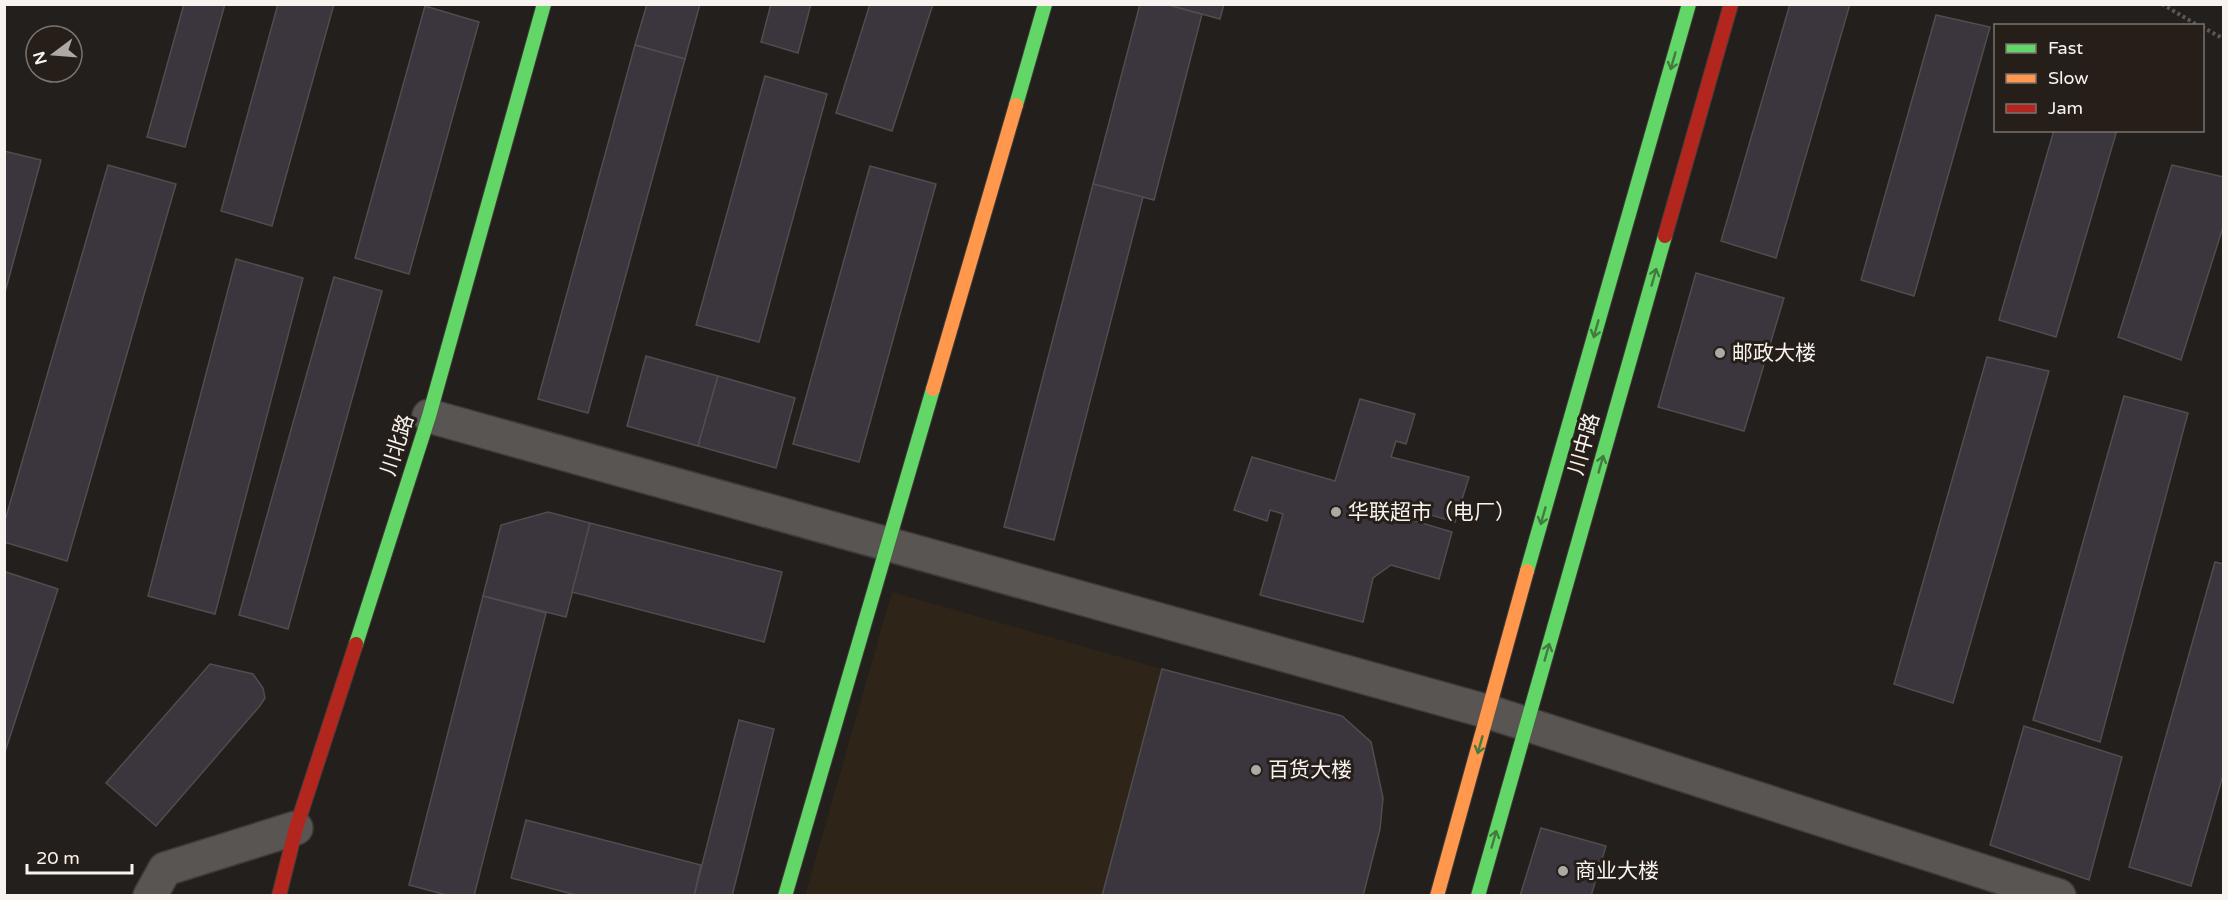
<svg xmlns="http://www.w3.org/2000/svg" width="2228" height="900" font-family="'Varela Round','Noto Sans SC',sans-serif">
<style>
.industrial{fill:#2f2418}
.building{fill:#3b353d;stroke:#504d4e;stroke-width:1.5}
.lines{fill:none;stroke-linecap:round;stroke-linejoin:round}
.street-casing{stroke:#3f3b39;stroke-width:36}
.fast-casing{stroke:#3f3b39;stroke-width:16}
.slow-casing{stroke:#3f3b39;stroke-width:16}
.jam-casing{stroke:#3f3b39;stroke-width:16}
.path{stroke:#5a5856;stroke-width:4;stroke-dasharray:3 3;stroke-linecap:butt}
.street{stroke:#585552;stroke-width:33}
.fast{stroke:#63d668;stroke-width:14}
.slow{stroke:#ff974d;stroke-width:14}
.jam{stroke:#b3261e;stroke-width:14}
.oneway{stroke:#447a40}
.poi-dot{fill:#ada9a5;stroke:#261e19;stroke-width:2}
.labels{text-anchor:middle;stroke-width:6;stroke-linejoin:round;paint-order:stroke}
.poi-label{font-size:21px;fill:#f8f3ef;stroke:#261e19;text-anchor:start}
.street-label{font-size:21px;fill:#f8f3ef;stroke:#261e19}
</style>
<rect width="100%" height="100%" fill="#231f1c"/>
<polygon class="industrial" points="892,592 1162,669 1102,895 805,896"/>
<g class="building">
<polygon points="184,4 225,4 185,147 147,137"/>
<polygon points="278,4 334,4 272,226 221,211"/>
<polygon points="647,4 700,4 685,59 635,45"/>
<polygon points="771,4 811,4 798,53 761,42"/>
<polygon points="870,4 933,4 892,131 836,113"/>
<polygon points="1140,4 1165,4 1202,14 1154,200 1093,184"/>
<polygon points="1165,4 1224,4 1220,19"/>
<polygon points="1790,4 1850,4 1776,258 1721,241"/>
<polygon points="425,6 479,22 409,274 355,258"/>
<polygon points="1936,15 1990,27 1914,296 1861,280"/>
<polygon points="635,45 685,59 588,413 538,399"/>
<polygon points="765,76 827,94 759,342 696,325"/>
<polygon points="2054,130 2117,130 2056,337 1999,320"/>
<polygon points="4,151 41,160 4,296"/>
<polygon points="108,165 176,184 67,561 4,542 4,524"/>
<polygon points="2172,165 2224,177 2224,224 2181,360 2118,337"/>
<polygon points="870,166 936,184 859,462 793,444"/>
<polygon points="1093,184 1143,197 1054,540 1004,527"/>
<polygon points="236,259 303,278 215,614 148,596"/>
<polygon points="1696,273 1784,298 1744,431 1658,407"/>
<polygon points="334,277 382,291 288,629 239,615"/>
<polygon points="646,356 718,376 698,446 627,426"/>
<polygon points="1987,357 2049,371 1953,703 1894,684"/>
<polygon points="718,376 795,398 776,468 698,446"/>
<polygon points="2124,396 2188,413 2100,742 2033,720"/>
<polygon points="1360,399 1415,414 1406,444 1396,441 1391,457 1469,477 1455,522 1397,505 1395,515 1452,532 1439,579 1391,565 1373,578 1363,622 1260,595 1283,514 1270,510 1267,521 1234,510 1252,457 1335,481"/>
<polygon points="548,512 590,523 566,617 483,596 501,525"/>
<polygon points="590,523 782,572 764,642 572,592"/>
<polygon points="2215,562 2224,564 2224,772 2191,886 2129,867"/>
<polygon points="6,572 58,589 4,755 4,577"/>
<polygon points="483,596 546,613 474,896 450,896 409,885"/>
<polygon points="210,664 253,674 263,688 265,698 259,707 156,826 106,783"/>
<polygon points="1162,669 1342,716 1371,742 1383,798 1380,829 1363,896 1102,896"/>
<polygon points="739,720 774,729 732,896 694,896"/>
<polygon points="2024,726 2122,757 2089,880 1990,845"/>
<polygon points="526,820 701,865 694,896 580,896 511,878"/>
<polygon points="1541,828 1606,846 1591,896 1520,896"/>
</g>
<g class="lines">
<g class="street-casing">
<g id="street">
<polyline points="429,416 1489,712 2059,896"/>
<polyline points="150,896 165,869 296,828"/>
</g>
</g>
<g class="fast-casing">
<g id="fast">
<polyline points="1016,105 1045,4"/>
<polyline points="1527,571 1689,4"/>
<polyline points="356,644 429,416 544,4"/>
<polyline points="785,896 933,389"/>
<polyline points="1478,896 1665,236"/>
</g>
</g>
<g class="slow-casing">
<g id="slow">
<polyline points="933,389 1016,105"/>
<polyline points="1437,896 1527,571"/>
</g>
</g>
<g class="jam-casing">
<g id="jam">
<polyline points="1665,236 1731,4"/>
<polyline points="279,896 296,828 356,644"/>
</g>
</g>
<g class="path">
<polyline points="2162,4 2199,26"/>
<polyline points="2202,27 2224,39"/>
</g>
<use href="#street" class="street"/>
<use href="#fast" class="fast"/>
<use href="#slow" class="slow"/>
<use href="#jam" class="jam"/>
</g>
<defs><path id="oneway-shaft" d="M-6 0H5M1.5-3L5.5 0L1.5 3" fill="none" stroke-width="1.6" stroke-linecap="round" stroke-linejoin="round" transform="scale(1.5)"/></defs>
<g class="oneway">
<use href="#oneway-shaft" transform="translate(1673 61) rotate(106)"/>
<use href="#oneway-shaft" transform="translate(1654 277) rotate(-74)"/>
<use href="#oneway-shaft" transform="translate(1596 329) rotate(106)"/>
<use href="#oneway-shaft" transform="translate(1601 464) rotate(-74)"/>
<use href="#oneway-shaft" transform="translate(1543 516) rotate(106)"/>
<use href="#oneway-shaft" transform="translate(1547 652) rotate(-74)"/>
<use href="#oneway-shaft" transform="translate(1480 745) rotate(106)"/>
<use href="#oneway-shaft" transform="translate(1494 839) rotate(-74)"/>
</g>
<g class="poi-dot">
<circle cx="1720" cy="353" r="6"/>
<circle cx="1336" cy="512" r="6"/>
<circle cx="1256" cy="770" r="6"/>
<circle cx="1563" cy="871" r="6"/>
</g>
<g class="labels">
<g class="poi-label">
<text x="1732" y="360">邮政大楼</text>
<text x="1348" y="519">华联超市（电厂）</text>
<text x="1268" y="777">百货大楼</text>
<text x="1575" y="878">商业大楼</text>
</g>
<g class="street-label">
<text transform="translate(1584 444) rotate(-74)" y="7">川中路</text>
<text transform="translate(397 445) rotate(-72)" y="7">川北路</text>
</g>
</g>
<rect width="2228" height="900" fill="none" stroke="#f8f3ef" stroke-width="12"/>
<rect x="1994" y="24" width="210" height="108" fill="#261e19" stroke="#7a736f" stroke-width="1.5"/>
<rect x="2006" y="44" width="30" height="9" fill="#63d668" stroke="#7a736f" stroke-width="1.5"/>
<text x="2048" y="54" font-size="18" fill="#f8f3ef">Fast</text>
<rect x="2006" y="74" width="30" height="9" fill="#ff974d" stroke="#7a736f" stroke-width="1.5"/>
<text x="2048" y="84" font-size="18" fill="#f8f3ef">Slow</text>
<rect x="2006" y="104" width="30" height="9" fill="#b3261e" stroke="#7a736f" stroke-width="1.5"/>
<text x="2048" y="114" font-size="18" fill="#f8f3ef">Jam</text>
<g transform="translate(54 54) rotate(254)"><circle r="28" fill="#261e19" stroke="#7a736f" stroke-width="1.5"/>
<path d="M0-4.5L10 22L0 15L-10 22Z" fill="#ada9a5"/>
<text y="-9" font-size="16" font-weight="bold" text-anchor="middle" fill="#f8f3ef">N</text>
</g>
<path d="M27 864v9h105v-9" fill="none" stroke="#f8f3ef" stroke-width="3"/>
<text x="36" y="864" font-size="18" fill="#f8f3ef" stroke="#261e19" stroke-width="4.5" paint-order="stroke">20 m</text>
</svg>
